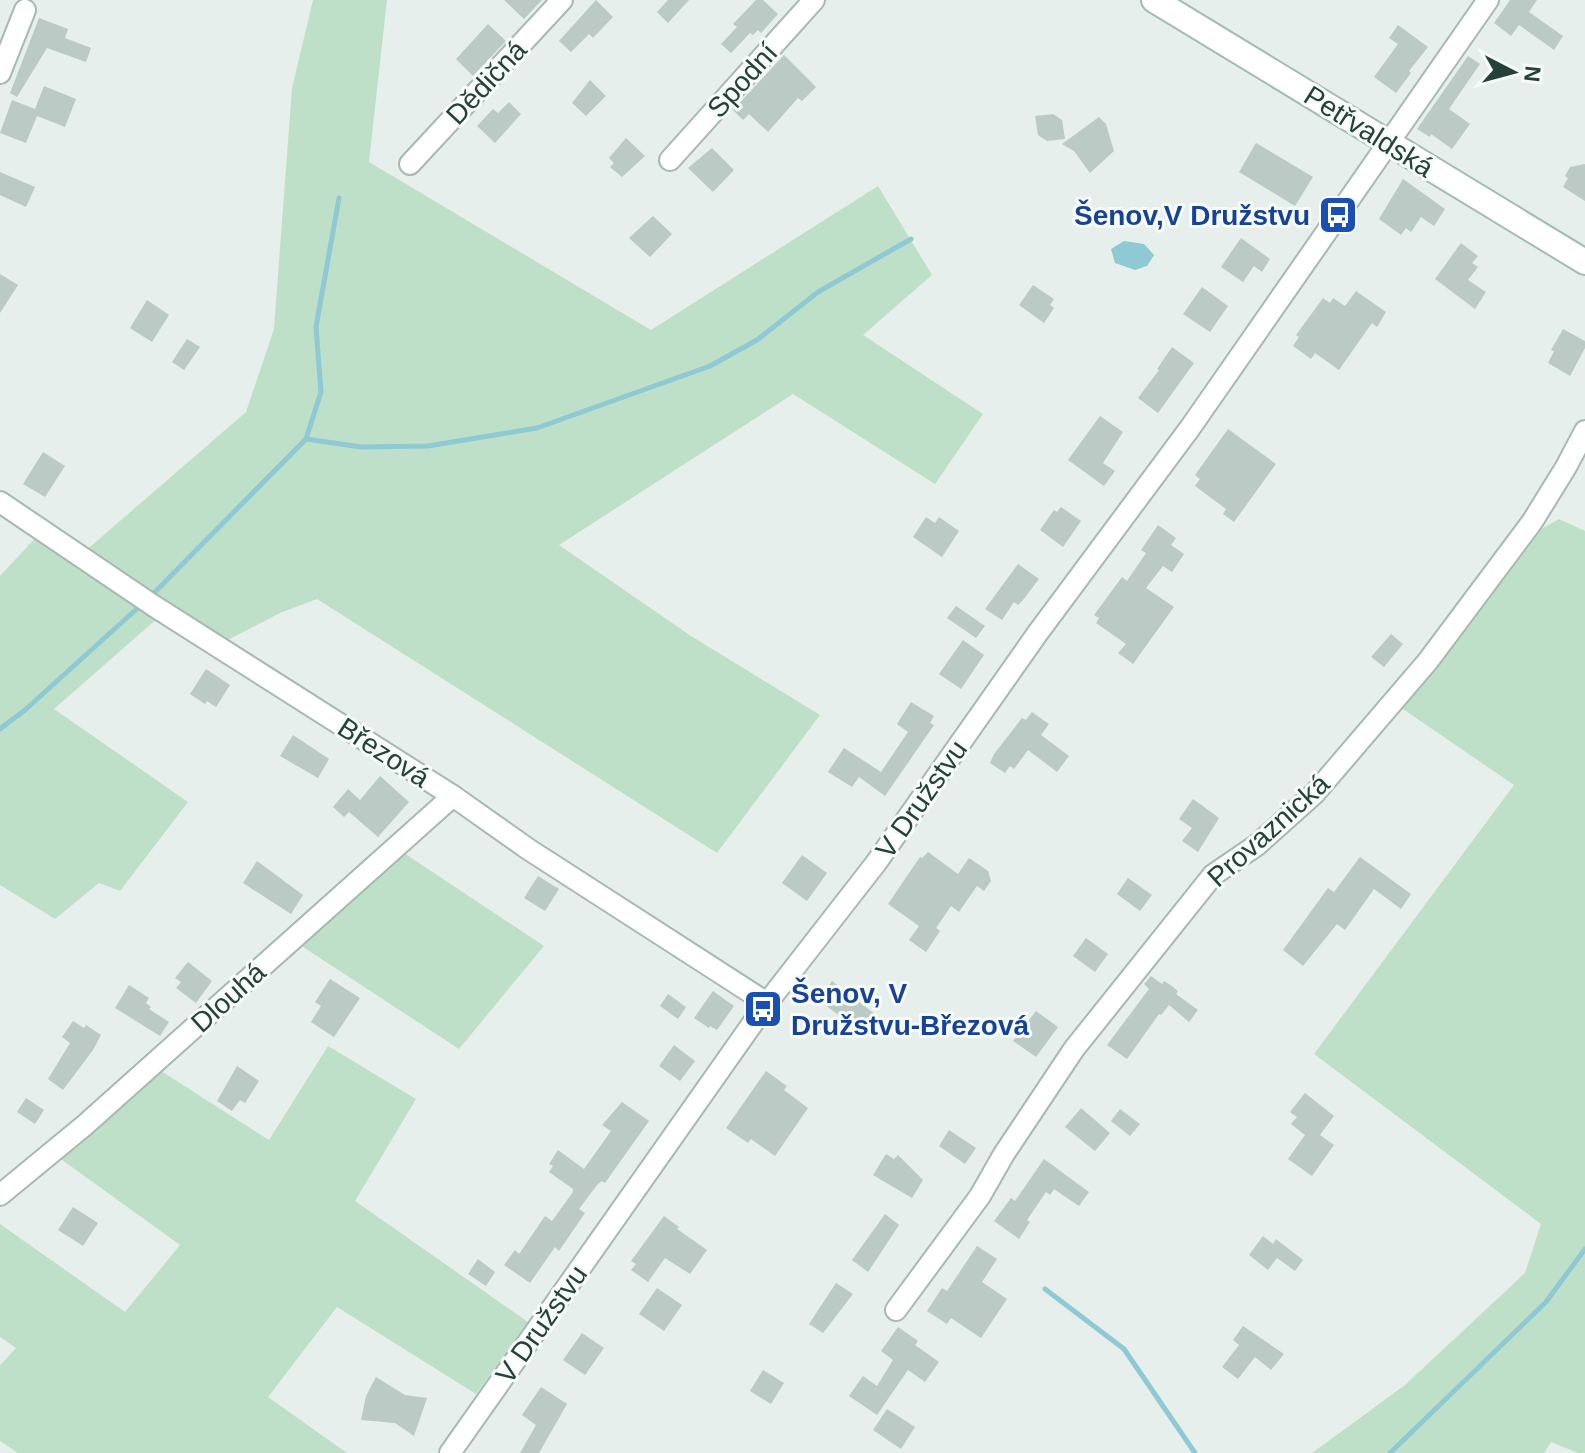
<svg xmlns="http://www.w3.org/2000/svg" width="1585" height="1453" font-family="Helvetica,sans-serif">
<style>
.green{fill:#bfe0c8}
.water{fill:#8ec9d4}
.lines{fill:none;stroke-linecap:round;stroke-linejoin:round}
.stream{stroke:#8ec9d4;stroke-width:5}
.building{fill:#bbcac4}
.minor-casing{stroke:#a8b8b2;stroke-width:24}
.secondary-casing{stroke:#a4bbb3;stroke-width:28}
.minor{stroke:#fff;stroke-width:20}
.secondary{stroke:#fff;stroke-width:24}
.labels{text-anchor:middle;stroke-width:6;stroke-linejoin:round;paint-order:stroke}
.street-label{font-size:28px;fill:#24423a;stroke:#f7fbf9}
.transit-label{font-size:28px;font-weight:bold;fill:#164399;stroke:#f7fbf9;text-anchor:end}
</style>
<rect width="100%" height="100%" fill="#e6efeb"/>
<g class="green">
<polygon points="313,0 387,0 369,162 651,330 878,186 932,275 863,335 983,414 935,484 793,394 559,545 691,636 820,715 717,853 317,599 280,613 222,643 83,553 246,412 274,329 292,88"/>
<polygon points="1559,519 1585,531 1585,1453 1578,1453 1551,1442 1544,1453 1312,1453 1405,1385 1525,1273 1541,1224 1314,1054 1514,785 1400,707 1444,655 1543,528"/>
<polygon points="40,533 159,617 54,709 188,802 120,891 99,883 55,919 0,885 0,576"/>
<polygon points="404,853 544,946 459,1049 297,943"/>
<polygon points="328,1046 416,1099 355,1201 528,1322 476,1394 337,1307 268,1397 347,1453 18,1453 0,1441 0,1365 16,1348 0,1337 0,1224 125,1312 180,1245 58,1157 158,1069 269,1140"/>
</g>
<polygon class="water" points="1124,241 1144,244 1154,255 1147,266 1135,270 1115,263 1111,249"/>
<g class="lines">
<g class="stream">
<polyline points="306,439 321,392 316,327 339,198"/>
<polyline points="151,596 306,439 361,447 428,446 537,428 710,366 757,340 818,292 911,239"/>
<polyline points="0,729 25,710 141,605"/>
<polyline points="1045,1289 1124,1349 1195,1453"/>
<polyline points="1390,1453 1546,1302 1585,1249"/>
</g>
</g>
<g class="building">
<polygon points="504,0 542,0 524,19"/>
<polygon points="596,0 613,17 593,38 589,34 571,52 559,41"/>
<polygon points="668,0 689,0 668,23 657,12"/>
<polygon points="756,0 763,0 778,14 761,33 758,30 753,35 750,33 731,53 721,44 737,27 733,24"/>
<polygon points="1510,0 1537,0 1529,12 1563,36 1554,50 1519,25 1511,36 1494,23"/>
<polygon points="39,18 68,29 65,38 91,48 86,62 47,48 17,97 10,93"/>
<polygon points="488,24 506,41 473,76 456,59"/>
<polygon points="1398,25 1428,47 1409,71 1411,73 1396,93 1374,77 1398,44 1389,38"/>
<polygon points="784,55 816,87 802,101 798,98 768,132 749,114 743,120 733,110"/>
<polygon points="1468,56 1480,64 1449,109 1470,124 1452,149 1431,134 1430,137 1417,129"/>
<polygon points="590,80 606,96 586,116 572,103"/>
<polygon points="44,86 76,99 65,127 37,116 26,143 0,133 12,100 35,109"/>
<polygon points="509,102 521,114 495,143 477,126 493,109 498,113"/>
<polygon points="1053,114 1062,120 1065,139 1047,141 1038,135 1035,116"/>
<polygon points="1099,117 1106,124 1114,151 1090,173 1074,151 1062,144"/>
<polygon points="626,138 645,156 622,177 610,167 614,163 609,158"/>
<polygon points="1256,143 1313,177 1295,206 1239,172"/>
<polygon points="712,148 734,170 713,192 688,168"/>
<polygon points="1585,164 1585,201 1563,187 1568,178 1565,176 1570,167"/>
<polygon points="0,172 35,187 26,207 0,195"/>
<polygon points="1403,179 1445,209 1434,226 1421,217 1411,232 1406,228 1401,235 1379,219"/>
<polygon points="653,216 672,234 650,257 629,238"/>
<polygon points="1241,238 1270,259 1262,272 1254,266 1243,282 1221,267"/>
<polygon points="1461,243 1478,256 1472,263 1478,267 1468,280 1486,292 1475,309 1435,279"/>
<polygon points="0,274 18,285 0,313"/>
<polygon points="1033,285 1054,299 1050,305 1054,308 1044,323 1019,305"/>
<polygon points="1202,287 1228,306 1210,332 1183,314"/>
<polygon points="1356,291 1386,312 1377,327 1372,323 1339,370 1315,353 1311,359 1293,346 1299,337 1296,335 1323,298 1330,303 1333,298 1345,306"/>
<polygon points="147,300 169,315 152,342 130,328"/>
<polygon points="1563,329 1585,341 1585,348 1570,376 1548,363 1554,351 1551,350"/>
<polygon points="187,339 200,347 184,370 172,362"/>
<polygon points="1172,347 1194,363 1158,413 1138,398 1159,370 1157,369"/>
<polygon points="1100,416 1123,432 1103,463 1115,471 1104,486 1068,460"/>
<polygon points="1228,429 1276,464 1234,522 1223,514 1226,509 1195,486 1200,479 1195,475"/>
<polygon points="43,452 65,466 45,497 23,484"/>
<polygon points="1061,507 1081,521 1063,547 1040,530 1054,510 1057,512"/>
<polygon points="926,517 935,523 939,517 959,531 942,557 913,537"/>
<polygon points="1158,525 1176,538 1171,545 1184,554 1172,572 1163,566 1146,588 1174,607 1133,664 1118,653 1126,644 1096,623 1099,618 1094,615 1122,577 1127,581 1146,553 1141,550"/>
<polygon points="1018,564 1039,579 1023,600 1018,605 1014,602 1002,620 985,609"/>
<polygon points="956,606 985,626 976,638 947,618"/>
<polygon points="1391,634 1403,644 1384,667 1371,657"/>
<polygon points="963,640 984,655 961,689 939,674"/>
<polygon points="206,669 230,685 216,707 207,701 205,704 190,694"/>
<polygon points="911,702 934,716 930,723 934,725 885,796 859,777 852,787 828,772 844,748 881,772 908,732 897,724"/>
<polygon points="1032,712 1049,724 1041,735 1069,756 1057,772 1028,750 1014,769 1010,766 1005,773 990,763 994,754 1022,718 1026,720"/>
<polygon points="293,735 329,759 318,778 280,756"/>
<polygon points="380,776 409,802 378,837 349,812 344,817 333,807 348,789 360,800"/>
<polygon points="1193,799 1219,818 1198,852 1182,841 1192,828 1179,819"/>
<polygon points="928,852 958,874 969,858 988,871 991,881 984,891 977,886 959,912 951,906 936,928 940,931 926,952 909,940 919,926 888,904 920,857 922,858"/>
<polygon points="802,855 827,873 807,901 782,883"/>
<polygon points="1360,857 1411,894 1401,909 1374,889 1345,930 1337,924 1303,966 1283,950 1328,888 1334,892"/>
<polygon points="257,861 303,895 291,914 243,883"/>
<polygon points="538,876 559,889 545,911 524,898"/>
<polygon points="1128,878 1152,895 1140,911 1117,894"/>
<polygon points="1086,938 1108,954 1095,972 1073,956"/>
<polygon points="188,962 212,981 196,1003 176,988 181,982 175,978"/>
<polygon points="1151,976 1162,984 1164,981 1169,984 1178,991 1176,994 1198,1010 1189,1022 1169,1005 1161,1015 1159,1014 1127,1059 1107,1045 1149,989 1144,984"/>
<polygon points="330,979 360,998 334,1037 311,1022 321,1006 315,1002"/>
<polygon points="832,981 876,1015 862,1032 818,1000"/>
<polygon points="129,985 149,998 146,1003 151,1007 149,1009 169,1022 160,1036 115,1008"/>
<polygon points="713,991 734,1006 717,1030 710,1026 709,1028 694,1018"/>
<polygon points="668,994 686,1007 678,1019 660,1006"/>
<polygon points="1036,1011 1058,1027 1036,1057 1013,1041"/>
<polygon points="73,1021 84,1028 86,1025 101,1035 93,1050 63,1090 48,1079 70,1043 62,1037"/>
<polygon points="674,1045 695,1061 680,1081 659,1066"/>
<polygon points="237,1066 259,1081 245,1103 240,1100 232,1111 217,1101"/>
<polygon points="766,1071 787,1086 784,1090 808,1108 775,1156 751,1139 748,1143 726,1128"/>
<polygon points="1305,1093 1334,1116 1320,1135 1334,1145 1312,1176 1288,1159 1305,1135 1291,1124 1297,1117 1290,1112"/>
<polygon points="26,1098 44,1110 35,1124 17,1112"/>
<polygon points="622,1102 649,1121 605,1183 602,1181 597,1185 579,1209 585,1213 559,1251 555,1247 530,1283 504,1265 515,1250 519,1254 545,1216 552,1221 573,1192 573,1189 549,1172 553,1166 549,1164 558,1150 584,1169 611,1131 602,1125"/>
<polygon points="1081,1108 1110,1133 1095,1151 1065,1127"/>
<polygon points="1120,1109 1140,1124 1130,1136 1111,1121"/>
<polygon points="949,1130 976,1148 965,1164 939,1146"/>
<polygon points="886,1154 894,1159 898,1155 923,1180 912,1198 873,1175"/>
<polygon points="1044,1159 1089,1192 1079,1206 1054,1189 1050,1195 1046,1192 1027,1220 1030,1222 1019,1239 994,1221 1011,1198 1015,1201"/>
<polygon points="73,1207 98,1223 83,1246 58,1230"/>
<polygon points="885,1214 899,1225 868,1272 852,1260"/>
<polygon points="664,1216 679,1227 677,1229 707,1250 690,1274 665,1258 648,1282 631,1270 636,1264 631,1261"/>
<polygon points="1263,1236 1273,1244 1276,1239 1303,1260 1295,1271 1277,1258 1268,1270 1249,1255"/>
<polygon points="977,1246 997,1259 982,1282 1007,1299 981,1338 951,1318 947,1324 927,1311 942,1288 947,1291"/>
<polygon points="478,1259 495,1272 486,1286 468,1274"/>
<polygon points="836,1283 853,1294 823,1333 809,1324"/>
<polygon points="657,1288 682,1305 664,1331 639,1314"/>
<polygon points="1243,1326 1284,1354 1271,1370 1255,1357 1238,1379 1222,1367 1239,1345 1233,1340"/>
<polygon points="898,1327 918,1341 915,1345 939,1362 925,1382 908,1370 877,1415 849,1396 863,1376 877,1386 893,1360 881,1351"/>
<polygon points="582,1333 604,1348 585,1375 563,1360"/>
<polygon points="763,1370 784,1383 771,1404 750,1391"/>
<polygon points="376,1377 405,1395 427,1398 414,1436 395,1423 361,1420 366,1396"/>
<polygon points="541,1387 567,1404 539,1453 520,1453 536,1425 522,1415"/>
<polygon points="887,1409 915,1427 901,1449 873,1430"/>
</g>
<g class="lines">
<g class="minor-casing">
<g id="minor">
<polyline points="0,73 25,10"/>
<polyline points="670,160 814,0"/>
<polyline points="410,164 562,0"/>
<polyline points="0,502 154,606 453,796 528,849 767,1003"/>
<polyline points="0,1195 85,1125 453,796"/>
<polyline points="896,1310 980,1196 1004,1154 1074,1049 1213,875 1257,845 1315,793 1428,661 1532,522 1566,467 1585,431"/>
<polyline points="450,1453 767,1003 876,863 1037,634 1190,428 1488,0"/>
</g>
</g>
<g class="secondary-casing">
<polyline id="secondary" points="1154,0 1585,262"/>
</g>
<use href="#minor" class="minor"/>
<use href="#secondary" class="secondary"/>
</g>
<defs>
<g id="bus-square" transform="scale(2)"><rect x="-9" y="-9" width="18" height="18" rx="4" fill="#1a4fb4" stroke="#f7fbf9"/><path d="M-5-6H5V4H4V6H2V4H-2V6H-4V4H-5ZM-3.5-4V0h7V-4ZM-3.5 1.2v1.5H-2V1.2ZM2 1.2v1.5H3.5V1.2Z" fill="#fff"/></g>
</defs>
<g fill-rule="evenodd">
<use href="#bus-square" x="1338" y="215"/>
<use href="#bus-square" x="763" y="1009"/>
</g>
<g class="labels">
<g class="street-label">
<text transform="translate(742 80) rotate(-48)" y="10">Spodní</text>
<text transform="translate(486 82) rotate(-47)" y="10">Dědičná</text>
<text transform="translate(1369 131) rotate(32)" y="10">Petřvaldská</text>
<text transform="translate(384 752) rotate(33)" y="10">Březová</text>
<text transform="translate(921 799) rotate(-55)" y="10">V Družstvu</text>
<text transform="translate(1268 830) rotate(-42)" y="10">Provaznická</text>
<text transform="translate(228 997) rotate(-42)" y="10">Dlouhá</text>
<text transform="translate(541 1324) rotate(-55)" y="10">V Družstvu</text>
</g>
<g class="transit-label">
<text x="1310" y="225">Šenov,V Družstvu</text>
<text x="791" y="1003" text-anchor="start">Šenov, V<tspan x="791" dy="32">Družstvu-Březová</tspan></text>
</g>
</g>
<g transform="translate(1513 72) rotate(96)" stroke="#f7fbf9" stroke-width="6" paint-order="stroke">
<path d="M0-6L14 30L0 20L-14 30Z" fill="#24423a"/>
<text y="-12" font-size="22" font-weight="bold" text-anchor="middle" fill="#24423a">N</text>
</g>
</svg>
